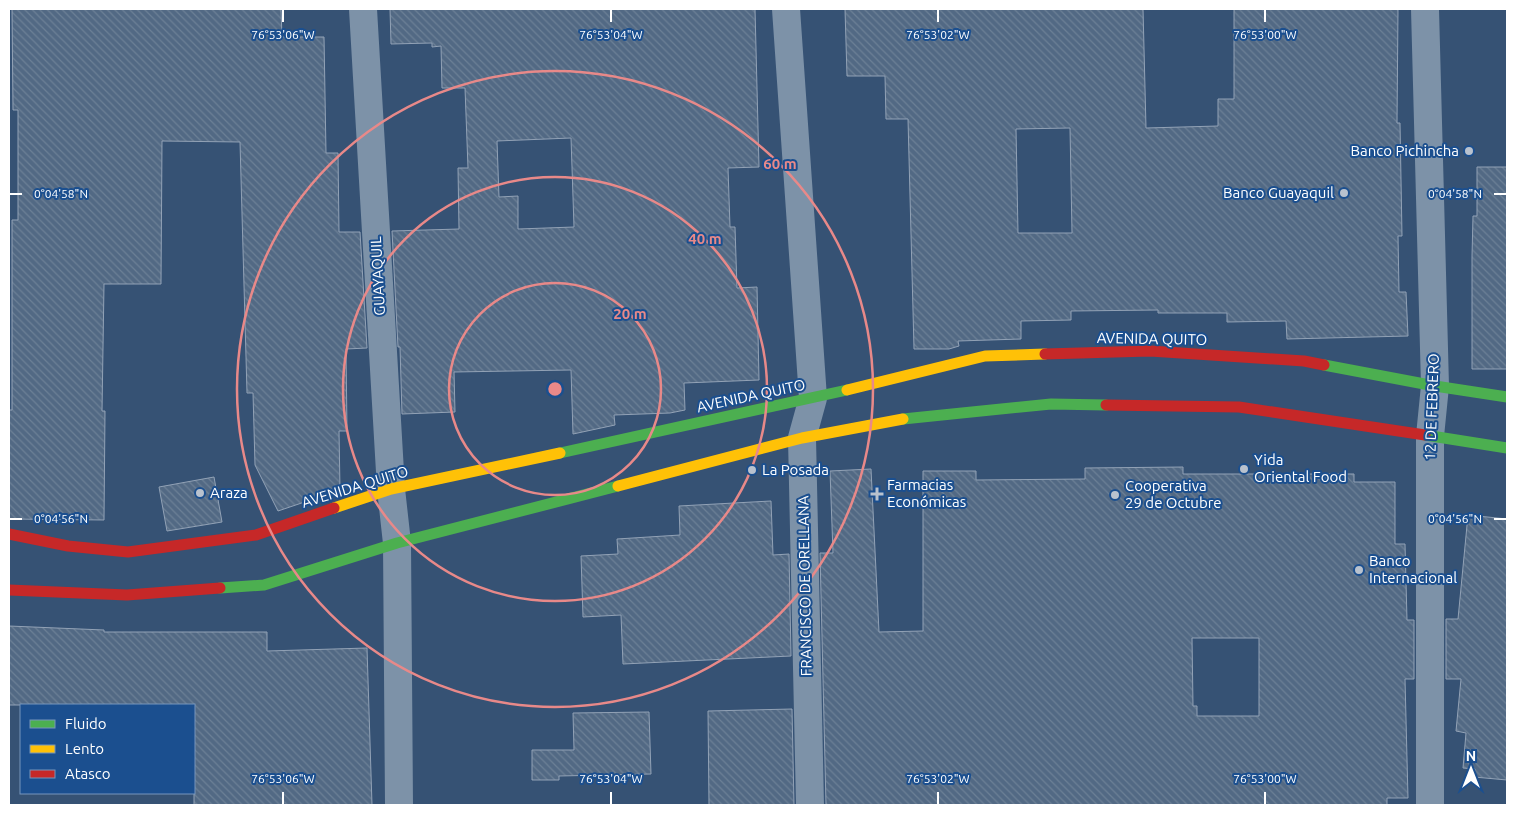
<svg xmlns="http://www.w3.org/2000/svg" width="1516" height="814" font-family="Ubuntu,sans-serif">
<style>
.building{fill:url(#building-back-hatch);stroke:#92a2b6;fill-rule:evenodd}
.lines{fill:none;stroke-linecap:round;stroke-linejoin:round}
.street{stroke:#7d92a8;stroke-width:28}
.fast{stroke:#4caf50;stroke-width:11}
.slow{stroke:#ffc107;stroke-width:11}
.jam{stroke:#c62828;stroke-width:11}
.ticks{fill:none;stroke:#fff;stroke-width:2}
.ring{fill:none;stroke:#e88989;stroke-width:2.5}
.poi-dot{fill:#b9c2ce;stroke:#1b4f8f;stroke-width:2}
.labels{text-anchor:middle;stroke-width:4;stroke-linejoin:round;paint-order:stroke}
.poi-label{font-size:15px;fill:#fff;stroke:#1b4f8f;text-anchor:start}
.street-label{font-size:15px;fill:#fff;stroke:#1b4f8f}
.ticks-label{font-size:12px;text-anchor:middle;fill:#fff;stroke:#1b4f8f;stroke-width:4;stroke-linejoin:round;paint-order:stroke}
.centre{fill:#e88989;stroke:#1b4f8f;stroke-width:2.5}
.ring-label{font-size:15px;text-anchor:middle;font-weight:bold;fill:#e88989;stroke:#1b4f8f;stroke-width:4;stroke-linejoin:round;paint-order:stroke}
</style>
<defs>
<pattern id="building-back-hatch" width="6" height="6" patternUnits="userSpaceOnUse" patternTransform="scale(1.25)"><rect width="6" height="6" fill="#526984"/><path d="M-1 5l2 2M0 0l6 6M5-1l2 2" fill="none" stroke="#6c8096"/></pattern>
</defs>
<rect width="100%" height="100%" fill="#365274"/>
<g class="building">
<polygon points="12,9 281,9 282,37 324,37 326,153 338,153 339,232 360,232 367,348 346,349 347,431 339,431 340,490 278,511 255,465 253,393 247,393 240,142 162,141 161,284 104,284 102,411 105,411 104,520 9,519 9,410 12,410 12,220 18,220 18,110 13,110"/>
<path d="M390,9H755L759,167L728,168L730,227H735L737,288L757,287L759,380L684,383L685,410L670,413L614,415L615,425L573,434L571,370L454,372L455,412L402,414L400,347H398L392,231L459,229L458,168H468L465,88H442L441,46L432,47V43L391,44ZM571,138L574,227L518,229V196L499,197L497,141Z"/>
<path d="M845,9H1143L1146,128L1218,126V99H1234V9H1398L1397,123H1400L1402,236H1398L1399,292H1406L1408,336L1287,339L1286,321L1227,322V313H1158V310L1071,311V320L1021,321V339L958,341L959,346L949,349H914L908,119H886L885,76H847ZM1070,128L1072,233H1018L1016,129Z"/>
<polygon points="1477,167 1507,167 1507,369 1472,369 1472,256 1473,216 1477,216"/>
<path d="M1183,467V474H1354V482H1395V544H1405L1407,620H1414V679H1405L1408,798H1387V805H826L820,553H833L830,471L871,469L879,632L923,631V471H976V480L1085,479V468ZM1192,638H1259V716H1197V706H1193Z"/>
<polygon points="214,477 222,522 167,531 159,487"/>
<polygon points="771,501 773,555 789,554 791,656 623,664 621,615 583,617 581,556 618,554 617,539 680,535 679,506"/>
<polygon points="1468,515 1507,519 1507,780 1474,777 1475,769 1463,768 1466,733 1456,731 1461,679 1446,679 1446,619 1458,619"/>
<polygon points="9,626 104,630 104,632 267,632 267,651 367,648 372,805 194,805 194,705 9,705"/>
<polygon points="792,709 794,805 709,805 708,711"/>
<polygon points="649,712 651,774 559,776 559,780 532,780 532,750 574,750 573,713"/>
</g>
<g class="lines">
<g class="street">
<polyline points="363,9 391,489 397,543 399,805"/>
<polyline points="786,9 813,398 802,438 810,805"/>
<polyline points="1425,9 1435,386 1430,436 1430,805"/>
</g>
<g class="fast">
<polyline points="1324,365 1435,386 1507,397"/>
<polyline points="903,419 1051,404 1106,405"/>
<polyline points="1425,435 1507,448"/>
<polyline points="560,453 847,390"/>
<polyline points="220,588 264,585 397,543 618,486"/>
</g>
<g class="slow">
<polyline points="847,390 985,356 1045,354"/>
<polyline points="618,486 802,438 903,419"/>
<polyline points="334,508 391,489 560,453"/>
</g>
<g class="jam">
<polyline points="1045,354 1150,351 1304,361 1324,365"/>
<polyline points="1106,405 1239,407 1425,435"/>
<polyline points="9,534 68,546 128,552 256,535 334,508"/>
<polyline points="9,590 127,595 220,588"/>
</g>
</g>
<path class="ticks" d="M283,10V22M611,10V22M938,10V22M1265,10V22M10,194H22M1494,194H1506M10,519H22M1494,519H1506M283,792V804M611,792V804M938,792V804M1265,792V804"/>
<g class="ring">
<circle cx="555" cy="389" r="106"/>
<circle cx="555" cy="389" r="212"/>
<circle cx="555" cy="389" r="318"/>
</g>
<g class="poi-dot">
<circle cx="1469" cy="151" r="5"/>
<circle cx="1344" cy="193" r="5"/>
<circle cx="1244" cy="469" r="5"/>
<circle cx="752" cy="470" r="5"/>
<circle cx="200" cy="493" r="5"/>
<path d="M874.5 486.5h5v5h5v5h-5v5h-5v-5h-5v-5h5z"/>
<circle cx="1115" cy="495" r="5"/>
<circle cx="1359" cy="570" r="5"/>
</g>
<g class="labels">
<g class="poi-label">
<text x="1459" y="156" text-anchor="end">Banco Pichincha</text>
<text x="1334" y="198" text-anchor="end">Banco Guayaquil</text>
<text x="1254" y="465">Yida<tspan x="1254" dy="17">Oriental Food</tspan></text>
<text x="762" y="475">La Posada</text>
<text x="887" y="490">Farmacias<tspan x="887" dy="17">Económicas</tspan></text>
<text x="1125" y="491">Cooperativa<tspan x="1125" dy="17">29 de Octubre</tspan></text>
<text x="210" y="498">Araza</text>
<text x="1369" y="566">Banco<tspan x="1369" dy="17">Internacional</tspan></text>
</g>
<g class="street-label">
<text transform="translate(378 276) rotate(-93)" y="5">GUAYAQUIL</text>
<text transform="translate(1152 339) rotate(1)" y="5">AVENIDA QUITO</text>
<text transform="translate(751 396) rotate(-12)" y="5">AVENIDA QUITO</text>
<text transform="translate(1432 407) rotate(-88)" y="5">12 DE FEBRERO</text>
<text transform="translate(355 487) rotate(-17)" y="5">AVENIDA QUITO</text>
<text transform="translate(805 586) rotate(-91)" y="5">FRANCISCO DE ORELLANA</text>
</g>
</g>
<g class="ticks-label">
<text x="283" y="39">76°53'06"W</text>
<text x="611" y="39">76°53'04"W</text>
<text x="938" y="39">76°53'02"W</text>
<text x="1265" y="39">76°53'00"W</text>
<text x="61" y="198">0°04'58"N</text>
<text x="1455" y="198">0°04'58"N</text>
<text x="61" y="523">0°04'56"N</text>
<text x="1455" y="523">0°04'56"N</text>
<text x="283" y="783">76°53'06"W</text>
<text x="611" y="783">76°53'04"W</text>
<text x="938" y="783">76°53'02"W</text>
<text x="1265" y="783">76°53'00"W</text>
</g>
<circle cx="555" cy="389" r="8" class="centre"/>
<g class="ring-label">
<text x="780" y="169">60 m</text>
<text x="705" y="244">40 m</text>
<text x="630" y="319">20 m</text>
</g>
<rect width="1516" height="814" fill="none" stroke="#ffffff" stroke-width="20"/>
<rect x="20" y="704" width="175" height="90" fill="#1b4f8f" stroke="#7695bc"/>
<rect x="30" y="720" width="25" height="8" fill="#4caf50" stroke="#7695bc"/>
<text x="65" y="729" font-size="15" fill="#ffffff">Fluido</text>
<rect x="30" y="745" width="25" height="8" fill="#ffc107" stroke="#7695bc"/>
<text x="65" y="754" font-size="15" fill="#ffffff">Lento</text>
<rect x="30" y="770" width="25" height="8" fill="#c62828" stroke="#7695bc"/>
<text x="65" y="779" font-size="15" fill="#ffffff">Atasco</text>
<g transform="translate(1471 769)" stroke="#1b4f8f" stroke-width="4" paint-order="stroke">
<path d="M0-4L9 19L0 12L-9 19Z" fill="#ffffff"/>
<text y="-8" font-size="14" font-weight="bold" text-anchor="middle" fill="#ffffff">N</text>
</g>
</svg>
